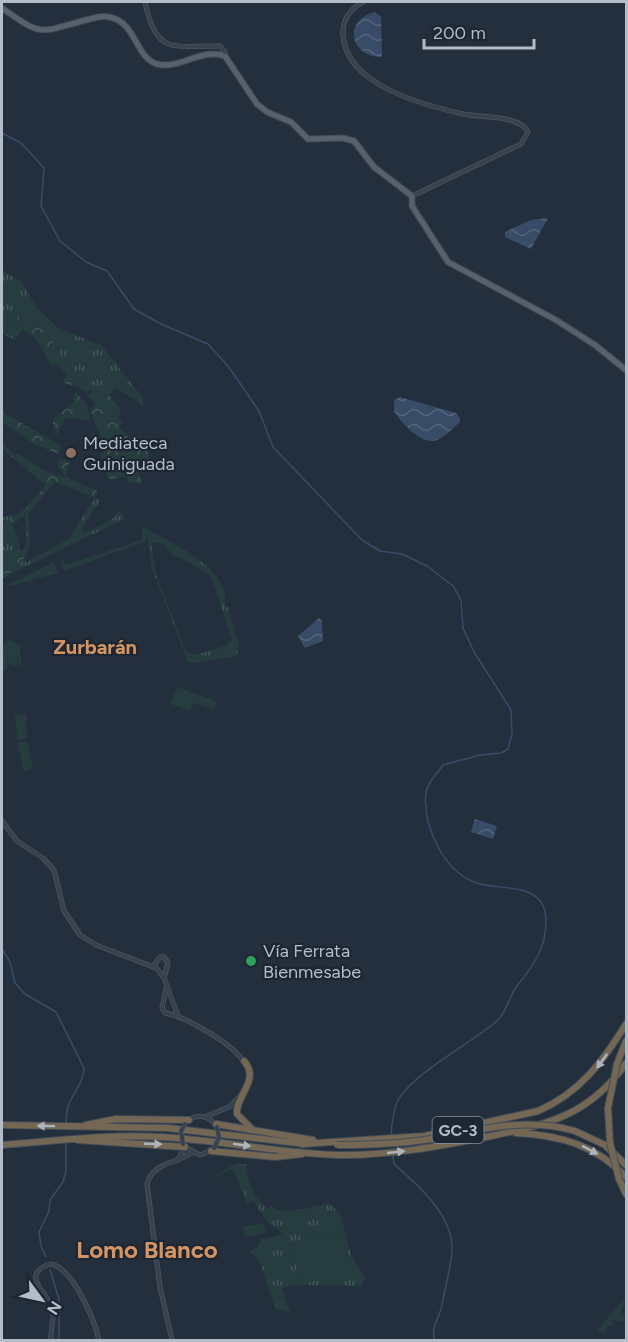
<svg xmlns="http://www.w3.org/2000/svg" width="628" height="1342" font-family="Figtree,sans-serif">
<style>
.grass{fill:url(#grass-tufts);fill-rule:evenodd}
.forest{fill:url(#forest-crowns)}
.garden{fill:#263c3f}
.water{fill:url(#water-waves)}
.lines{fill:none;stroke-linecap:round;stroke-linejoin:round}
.stream{stroke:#394c67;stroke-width:1.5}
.minor-casing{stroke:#565f6c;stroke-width:5}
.major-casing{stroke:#414a57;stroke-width:7}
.highway-casing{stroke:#434c59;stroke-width:8}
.minor{stroke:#38414e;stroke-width:4}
.major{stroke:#56606e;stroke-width:5}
.highway{stroke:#746855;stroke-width:6}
.minor-bridge-casing{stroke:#565f6c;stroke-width:5;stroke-linecap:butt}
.highway-bridge-casing{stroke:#434c59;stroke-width:8;stroke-linecap:butt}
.minor-bridge{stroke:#38414e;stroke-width:4}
.highway-bridge{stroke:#746855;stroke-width:6}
.oneway{fill:#aeb4bd}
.education-dot{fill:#8d6e63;stroke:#1d2633;stroke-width:2}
.leisure-dot{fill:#2e9e5b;stroke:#1d2633;stroke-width:2}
.labels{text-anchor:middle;stroke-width:4.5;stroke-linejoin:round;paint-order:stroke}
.shield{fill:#1d2633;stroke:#878f9c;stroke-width:1.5}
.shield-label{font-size:16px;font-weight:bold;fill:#b4bcc9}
.poi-label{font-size:18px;fill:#b4bcc9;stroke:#1d2633;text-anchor:start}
.neighbourhood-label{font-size:20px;font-weight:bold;fill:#d59563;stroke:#1d2633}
.district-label{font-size:24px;font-weight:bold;fill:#d59563;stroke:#1d2633}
</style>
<defs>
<pattern id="grass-tufts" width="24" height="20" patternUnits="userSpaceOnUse" patternTransform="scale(1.5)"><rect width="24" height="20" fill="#263c3f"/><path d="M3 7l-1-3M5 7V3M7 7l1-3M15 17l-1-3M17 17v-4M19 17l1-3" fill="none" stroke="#435659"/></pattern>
<pattern id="forest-crowns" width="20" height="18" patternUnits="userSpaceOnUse" patternTransform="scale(1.5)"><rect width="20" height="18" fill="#263c3f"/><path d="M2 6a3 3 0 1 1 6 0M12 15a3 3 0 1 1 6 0" fill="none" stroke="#435659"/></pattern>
<pattern id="water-waves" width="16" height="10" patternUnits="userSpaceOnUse" patternTransform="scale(1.5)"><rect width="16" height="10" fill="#394c67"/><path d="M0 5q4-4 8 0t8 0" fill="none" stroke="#53647b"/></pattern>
</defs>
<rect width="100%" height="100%" fill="#242f3e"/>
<g class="grass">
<polygon points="2,270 22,282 36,307 57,327 102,346 143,398 143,408 135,399 118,389 90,390 66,366 50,337 37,325 2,309"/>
<polygon points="2,318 23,329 15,340 2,334"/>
<polygon points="3,443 15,456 16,453 46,471 43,475 46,485 2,449"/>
<polygon points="95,497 100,501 82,528 83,534 114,518 119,510 125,519 2,578 2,523 7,522 2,518 15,513 11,518 16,547 23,551 8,569 2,571 15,569 26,556 24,561 27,562 69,539"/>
<path d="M147,529C176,546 232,569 225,607H228L239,645L237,656L198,663L188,662L151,566ZM155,542L165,545L173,556L183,559L211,576L232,640L225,646L194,655L186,652L157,577L151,544Z"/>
<path d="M246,1164L249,1181L256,1197L268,1209L271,1206C286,1217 312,1206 328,1203L340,1213L351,1255L365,1277L362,1286L292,1285L282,1288L290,1313L275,1308L259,1259L249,1251L256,1249L261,1240L283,1234L267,1221L253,1201L247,1203L233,1169L212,1178L233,1165Z"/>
</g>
<g class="forest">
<path d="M2,309L37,325L50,337L66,366L90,390L87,393L77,386L66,384L63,381L67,376L58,364L51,365C38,338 30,331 2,318Z"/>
<polygon points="111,388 114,390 109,395 121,409 118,419 122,421 120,428 129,438 138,435 147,447 151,462 140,464 137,471 143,484 129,483 128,478 123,476 111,480 106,476 108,470 100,456 105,447 90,411 95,405 88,395 93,390"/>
<polygon points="76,392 86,404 91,420 65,418 57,435 53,427 53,419 74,402 73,396"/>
<polygon points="2,412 62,446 58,454 32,443 2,422"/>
<path d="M59,458L70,462L65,474L68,478L97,491L98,494L94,497L55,482L28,514C31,544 34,552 9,574H2L27,545L25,518L23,516L13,525L19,541V550L11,534V518L25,509L46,485L43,475L46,471L65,478L63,471L57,467Z"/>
</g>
<g class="garden">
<polygon points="142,526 147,529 148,538 144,542 64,571 60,559 62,558 66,565 142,540"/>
<polygon points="54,562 58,573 10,586 9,584"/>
<polygon points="12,640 22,647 20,649 21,665 18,665 17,649 17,665 12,666 7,661 7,669 2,672 2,649 6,641"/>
<polygon points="177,687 217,701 214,710 193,703 190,711 171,704"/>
<polygon points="26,714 27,738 17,740 15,715"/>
<polygon points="27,741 33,768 24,771 17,742"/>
<polygon points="264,1223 266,1233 245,1237 243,1227"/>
<polygon points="341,1230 351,1267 325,1280 301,1283 290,1244"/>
<polygon points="626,1297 621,1313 625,1314 626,1311 626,1322 612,1320 613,1326 608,1325 606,1332 596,1331"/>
</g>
<g class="water">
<path d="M375,12L381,17L382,57C351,58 341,21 375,12Z"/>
<polygon points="548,218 531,249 505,237 505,232 531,220"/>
<path d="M400,397L456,413L460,418V422C453,428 445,437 437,440C421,446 401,422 394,411V400Z"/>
<polygon points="319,618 322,621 323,641 305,648 298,636"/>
<polygon points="475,819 497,826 493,839 471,832"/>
</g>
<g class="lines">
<g class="stream">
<path d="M2,133L21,143L44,168L41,206L60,241L86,262L107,271L134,309L161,324L208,344L228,366L259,411L273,447L362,540L380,551L402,554L427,566L453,586L461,600L463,628L474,652L511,710L512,734L508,749L501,753L480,755L443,765C437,774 428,781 426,792C422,824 443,870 474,882C498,892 546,879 546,921C546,949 533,966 517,986C509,996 507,1012 497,1021C470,1044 416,1071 398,1100C393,1109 392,1125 391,1136"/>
<path d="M2,949L10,962L15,983L25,994L56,1012L84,1068C82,1093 65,1094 66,1125"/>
<path d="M393,1156L394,1164C418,1185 453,1215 452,1250C451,1268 445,1287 442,1305C439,1320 432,1323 434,1340"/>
<polyline points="46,1257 41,1246 39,1232 49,1211 50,1200 63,1182 66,1171 66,1142"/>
<polyline points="50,1270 59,1299 59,1340"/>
</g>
<g class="minor-casing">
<g id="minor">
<path d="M145,2C156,57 175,45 220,46L225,52V56"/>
<path d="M363,2C350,9 342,20 343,35C346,85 423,105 463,114C481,118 518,114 528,132L521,144L412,196"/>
<polyline points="2,821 17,841 43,858 54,870 64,911 80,935 96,945 156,968"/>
<polyline points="164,978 168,963 164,957 160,957 154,965 164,978 178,1016"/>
<path d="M166,989L162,1008L165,1013C184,1016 236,1045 244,1063"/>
<polyline points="205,1117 229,1107 240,1096"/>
<path d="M187,1121C197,1114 207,1115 215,1124"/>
<polyline points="185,1147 200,1155 213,1150"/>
<polyline points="178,1160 185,1147"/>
<path d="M51,1340C50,1331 54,1321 53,1311C51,1295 17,1275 50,1264C73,1267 94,1319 99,1340"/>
<path d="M172,1340L160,1287L147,1184C153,1162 175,1164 192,1153"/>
</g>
</g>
<g class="major-casing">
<path id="major" d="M2,8C43,37 38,33 86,20C94,18 101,15 109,17C137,22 135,58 157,64C180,70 202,47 225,56L257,104L267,112L291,122L308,139L343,138L354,141L374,167L412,196V206L448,262L556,320L595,345L626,370"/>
</g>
<g class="highway-casing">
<g id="highway">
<path d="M244,1061C261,1080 235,1096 237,1114L251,1128"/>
<polyline points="617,1064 626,1041"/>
<polyline points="608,1108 610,1143"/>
<polyline points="216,1124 313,1140"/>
<polyline points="2,1125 168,1128 306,1144"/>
<polyline points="86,1125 116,1119 189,1120"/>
<polyline points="575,1131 605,1145 626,1165"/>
<path d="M516,1133C559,1135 596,1145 626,1177"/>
<polyline points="78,1140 185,1147"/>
<path d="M302,1144L425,1136L538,1111C580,1093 603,1061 626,1024"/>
<path d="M2,1145C55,1141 107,1134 161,1137C220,1140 278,1153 337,1155C389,1156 440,1146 491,1136C549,1124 590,1115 626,1063"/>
<polyline points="211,1151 275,1157 302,1154"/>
<polyline points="619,1179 626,1194"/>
</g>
</g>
<use href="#minor" class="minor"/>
<use href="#major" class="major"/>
<use href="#highway" class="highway"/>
<g class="minor-bridge-casing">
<g id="minor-bridge">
<polyline points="183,1144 181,1131 185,1124"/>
<polyline points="214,1148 219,1138 217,1127"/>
</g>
</g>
<g class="highway-bridge-casing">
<g id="highway-bridge">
<polyline points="608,1108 617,1064"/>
<polyline points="610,1143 619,1179"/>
<path d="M337,1145C368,1145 400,1144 430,1139C480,1130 525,1116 575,1131"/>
</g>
</g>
<use href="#minor-bridge" class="minor-bridge"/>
<use href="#highway-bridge" class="highway-bridge"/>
</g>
<defs><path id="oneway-solid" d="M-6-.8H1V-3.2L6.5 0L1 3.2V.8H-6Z" transform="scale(1.5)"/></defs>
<g class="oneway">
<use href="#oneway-solid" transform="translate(602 1061) rotate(126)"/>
<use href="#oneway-solid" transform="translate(46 1126) rotate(-179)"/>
<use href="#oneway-solid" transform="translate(153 1144) rotate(2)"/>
<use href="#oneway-solid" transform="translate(242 1145) rotate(8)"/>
<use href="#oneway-solid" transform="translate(590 1150) rotate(28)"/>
<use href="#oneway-solid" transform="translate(396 1152) rotate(-6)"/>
</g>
<circle class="education-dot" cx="71" cy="453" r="6"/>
<circle class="leisure-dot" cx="251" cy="961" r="6"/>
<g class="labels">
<rect class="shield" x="432.5" y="1117" width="51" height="26" rx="4.5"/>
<g class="shield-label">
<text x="458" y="1136">GC-3</text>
</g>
<g class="poi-label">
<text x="83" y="449">Mediateca<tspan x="83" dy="21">Guiniguada</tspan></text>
<text x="263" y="957">Vía Ferrata<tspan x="263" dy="21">Bienmesabe</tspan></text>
</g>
<g class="neighbourhood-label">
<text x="95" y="654">Zurbarán</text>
</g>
<g class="district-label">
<text x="147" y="1258">Lomo Blanco</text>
</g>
</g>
<rect width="628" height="1342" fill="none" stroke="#b4bcc9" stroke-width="6"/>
<g transform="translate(42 1300) rotate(123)" stroke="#1d2633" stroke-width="4.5" paint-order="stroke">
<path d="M0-4.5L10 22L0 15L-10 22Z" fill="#b4bcc9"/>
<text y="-9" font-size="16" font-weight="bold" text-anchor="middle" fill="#b4bcc9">N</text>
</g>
<path d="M424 39v9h110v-9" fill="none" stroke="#b4bcc9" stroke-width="3"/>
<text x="433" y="39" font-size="18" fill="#b4bcc9" stroke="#1d2633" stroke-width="4.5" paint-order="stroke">200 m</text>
</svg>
